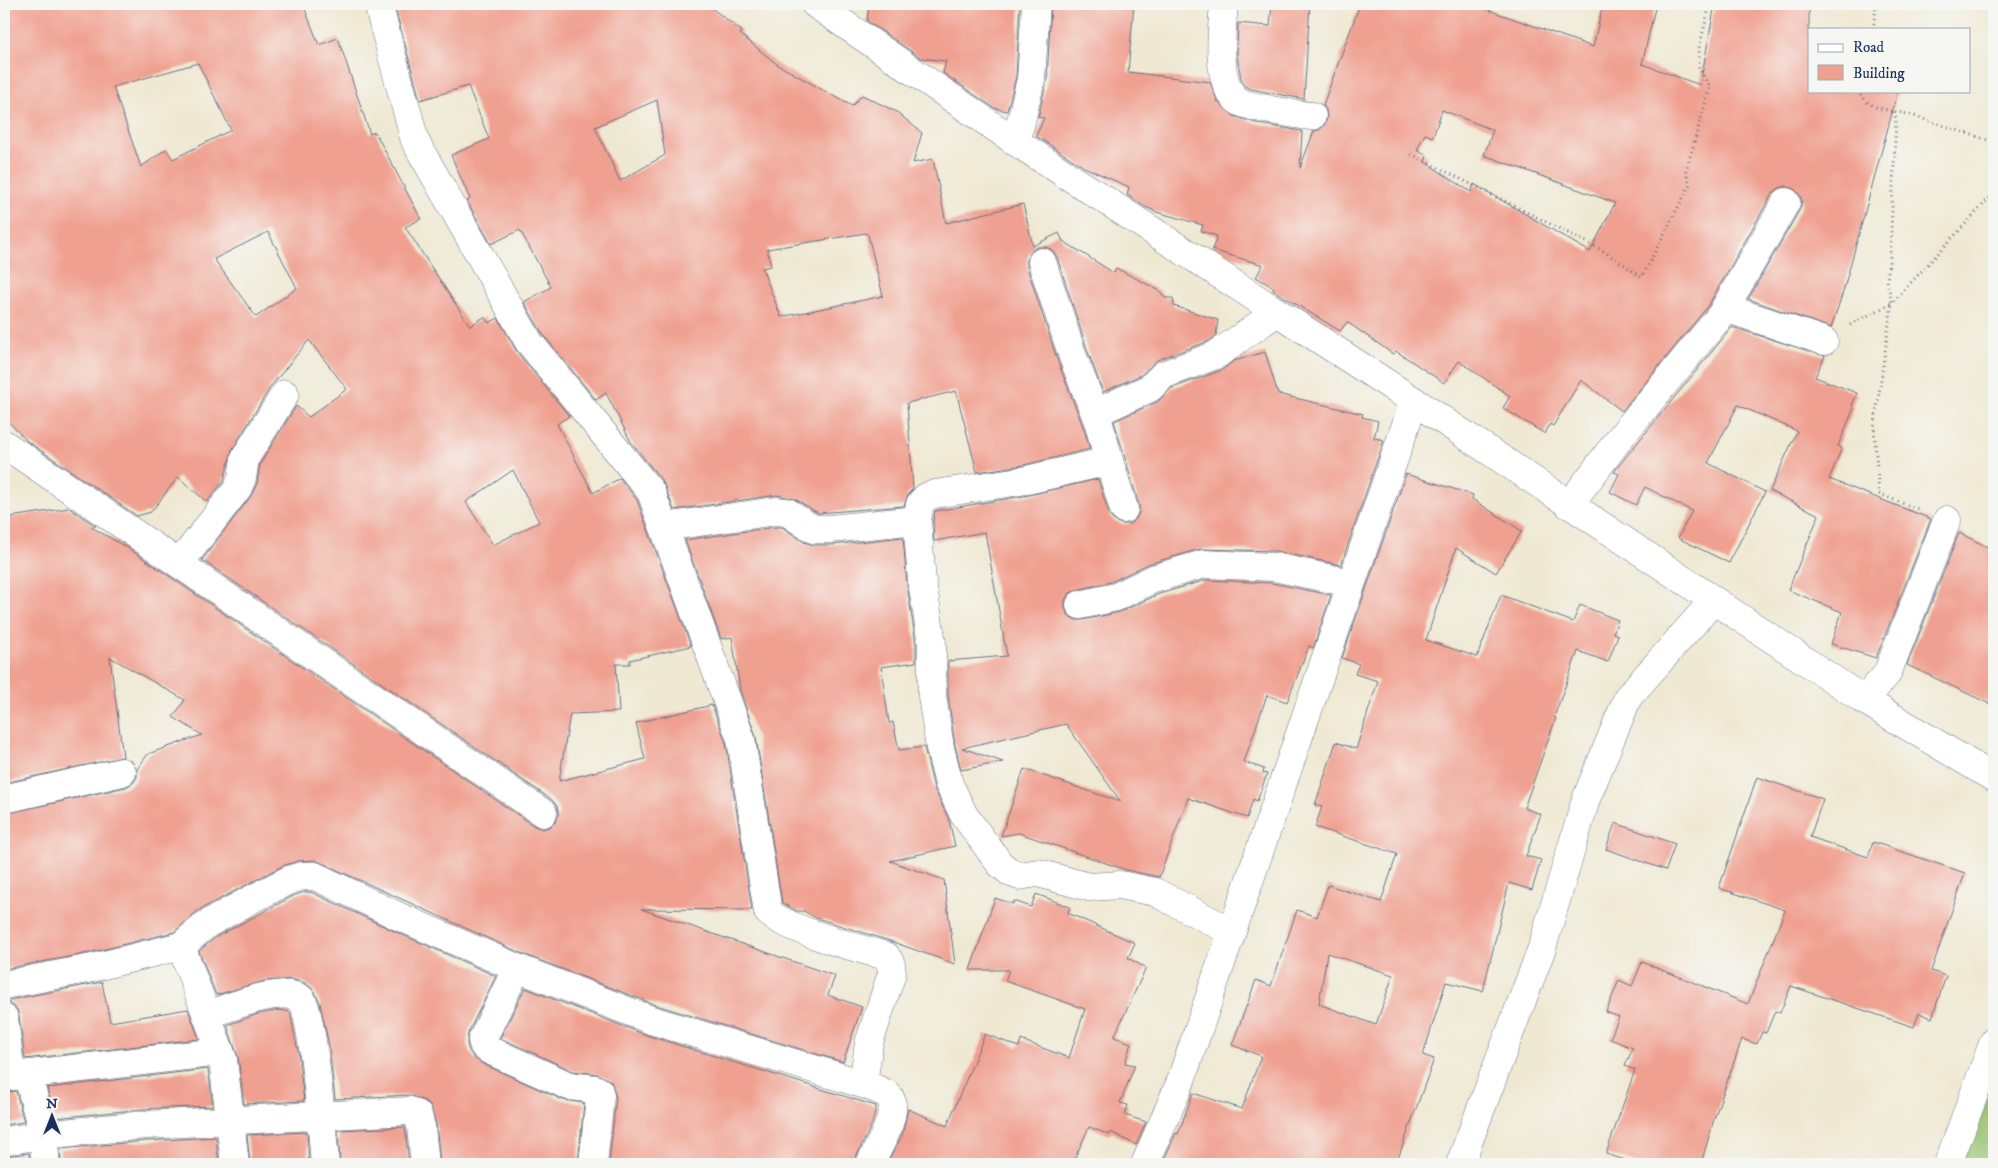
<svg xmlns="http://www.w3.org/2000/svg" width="1998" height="1168" font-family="'IM FELL DW Pica',serif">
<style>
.green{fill:#98c26e;stroke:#5a7866}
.building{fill:#f0a090;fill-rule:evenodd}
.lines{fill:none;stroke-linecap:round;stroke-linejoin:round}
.minor-casing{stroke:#657087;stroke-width:29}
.secondary-casing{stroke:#657087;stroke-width:29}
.path{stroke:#657087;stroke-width:3;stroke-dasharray:1 4;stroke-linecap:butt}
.minor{stroke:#fff;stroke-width:28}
.secondary{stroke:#fff;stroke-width:28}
</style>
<rect width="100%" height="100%" fill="#f6f6f2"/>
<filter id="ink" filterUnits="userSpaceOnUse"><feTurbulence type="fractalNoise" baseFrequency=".02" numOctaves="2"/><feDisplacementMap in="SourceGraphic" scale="10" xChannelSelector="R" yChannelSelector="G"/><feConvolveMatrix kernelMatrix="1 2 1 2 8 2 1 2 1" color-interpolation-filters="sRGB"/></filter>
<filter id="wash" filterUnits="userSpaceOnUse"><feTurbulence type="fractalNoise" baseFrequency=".0096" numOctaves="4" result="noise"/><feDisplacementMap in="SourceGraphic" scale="20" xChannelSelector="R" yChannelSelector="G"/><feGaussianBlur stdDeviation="1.12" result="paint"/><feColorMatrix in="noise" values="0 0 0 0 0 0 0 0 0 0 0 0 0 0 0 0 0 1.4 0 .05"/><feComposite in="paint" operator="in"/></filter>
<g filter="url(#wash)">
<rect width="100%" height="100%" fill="#efe9d3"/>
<polygon class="green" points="1994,1071 1994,1164 1962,1164"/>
<g id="blocks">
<g class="building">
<path d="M4,4H303L319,45L338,38L370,134L375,132L421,219L405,227L470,326L484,317L489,323L498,318L517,352L569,416L557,424L593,493L620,478L637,500L691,646L630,660V664H616L619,712L570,714L559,781L645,759L636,723L712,705L726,743L752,910L641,909L835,976L828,995L862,1007L843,1062L656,1005L523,954L315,860L298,861L282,866L199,910L174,932L89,953L4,969V814L126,787L133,783L137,777V769L148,754L202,735L173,717L185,700L110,657L123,757L4,783V518L69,508L96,526L91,527L128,548L534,826L542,829L550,827L556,821L559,814L557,806L552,800L202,560L250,497L257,484L260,464L296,406L309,417L347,389L309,340L271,386L232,450L224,480L207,502L178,477L151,512L137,516L27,441L4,417ZM198,63L231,130L173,159L166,149L141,167L113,87ZM268,232L297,288L256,317L214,259ZM513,470L539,522L493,545L466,502Z"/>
<path d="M394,4H706L742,31L740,34L778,65L852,106L862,95L897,112L922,133L913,163L933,159L946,223L1023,204L1033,246L1059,233L1063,241L1114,273L1116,268L1160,291L1165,298H1173L1174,306L1218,320L1216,336L1209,341L1157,360L1141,375L1103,392L1088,352L1057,257L1052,250L1046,247H1038L1030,252L1027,259V267L1058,362L1084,429L1090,449L1024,465L977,472L956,391L907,403L913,489L908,494L904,506L818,513L795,499L777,495L674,510L663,482L631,442L606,393L596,400L542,333L524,302L551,287L520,230L491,244L467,201L470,199L451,155L489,139L468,86L420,100ZM657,100L665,155L620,181L595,127ZM866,233L868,235L883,296L781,317L762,268L771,266L767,249Z"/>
<polygon points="869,4 1020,4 1016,77 1007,111 994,108 943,73 946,61 921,58 867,21"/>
<path d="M1051,4H1134L1128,72L1210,82L1218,102L1234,116L1259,124L1302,131L1300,168L1314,131L1319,130L1324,126L1327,118L1326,110L1323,105L1360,4H1472L1593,47L1603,4H1656L1642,64L1700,85L1715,4H1809V91H1898L1843,292L1831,328L1748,299L1800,209L1802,201L1799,194L1794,189L1786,186L1779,188L1772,194L1708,306L1622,411L1581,380L1553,426L1550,424L1545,434L1503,408L1510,396L1459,361L1444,383L1396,351L1393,354L1347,322L1340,331L1273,290L1274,288L1256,277L1263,265L1212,250L1217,236L1201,231L1203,225L1153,211V210L1145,207L1127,195L1129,187L1084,167L1036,136L1044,118L1038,117L1047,80ZM1442,110L1493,130L1484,155L1615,203L1590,252L1474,184L1471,192L1425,162L1427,156L1417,150L1425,134L1433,137Z"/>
<polygon points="1272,4 1310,4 1304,99 1250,89 1244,85 1241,78 1237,56 1238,23 1270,26"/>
<polygon points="1732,327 1825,356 1815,377 1857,393 1852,406 1854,408 1838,446 1842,448 1829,479 1931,519 1876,658 1831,644 1842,612 1788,590 1819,515 1770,491 1797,431 1738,405 1708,463 1765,492 1729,563 1678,538 1692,511 1645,487 1636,505 1610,492 1619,474 1614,472 1616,469"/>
<polygon points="1265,352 1278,394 1363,414 1362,417 1378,421 1374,438 1384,440 1341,565 1275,551 1200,549 1148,564 1111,582 1076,590 1070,593 1065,600 1065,608 1069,616 1076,620 1083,620 1120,612 1159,594 1206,580 1272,583 1331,595 1313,648 1309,646 1287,702 1267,695 1244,762 1264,769 1263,773 1267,774 1257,801 1253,799 1247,818 1188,798 1159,877 1126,870 1019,833 1001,836 1024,769 1121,802 1066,724 962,748 1003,762 961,770 955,745 948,695 948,661 1007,656 985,532 934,541 933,521 935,511 1029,495 1098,479 1109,514 1113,520 1121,524 1129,524 1136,519 1139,512 1139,505 1114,421 1157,402 1172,388 1222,370 1234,361"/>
<path d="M1406,474L1473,495L1472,499L1522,531L1496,573L1456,548L1426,640L1477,657L1501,595L1573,622L1580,605L1618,620L1613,633L1618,635L1608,662L1578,651L1554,717L1556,718L1524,808L1541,814L1526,856L1541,860L1532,890L1509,883L1483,991L1446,982L1423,1055L1434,1059L1396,1164H1162L1176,1133L1178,1134L1193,1093L1242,1109L1261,1056L1232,1045L1256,980L1271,986L1297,910L1317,917L1328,885L1381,902L1397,854L1315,827L1322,807L1315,805L1336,742L1356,749L1378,681L1355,674L1359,664L1342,658ZM1327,953L1393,975L1376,1025L1319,1004Z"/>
<polygon points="776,527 782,527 804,542 813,545 832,545 903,537 907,585 916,644 916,662 881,667 889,723 893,722 899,750 924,747 934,788 949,820 955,846 890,861 944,880 955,964 890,941 816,918 804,911 797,911 782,903 756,737 740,690 732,637 721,639 685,540"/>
<polygon points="1959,533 1994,550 1994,706 1907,665"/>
<polygon points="1757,777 1823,799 1810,837 1868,857 1873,842 1965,873 1931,971 1946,976 1932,1018 1919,1013 1914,1027 1791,986 1780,1013 1775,1011 1766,1033 1762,1032 1757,1044 1742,1039 1714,1119 1701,1164 1638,1164 1606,1154 1635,1070 1625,1066 1633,1048 1610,1039 1619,1017 1606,1012 1619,980 1632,986 1642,962 1748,1004 1785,910 1719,888"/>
<polygon points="1615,823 1675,844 1666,870 1606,849"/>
<polygon points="304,892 311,892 394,931 496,976 468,1033 467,1044 469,1051 474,1058 483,1064 563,1100 584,1103 578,1164 440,1164 436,1123 430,1106 425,1101 409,1095 335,1099 329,1046 320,1003 314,990 305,983 291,979 265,981 216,995 199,951 216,937 295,895"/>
<polygon points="1036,894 1070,907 1068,913 1135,943 1128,958 1146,968 1114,1037 1131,1043 1125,1063 1135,1065 1120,1103 1128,1105 1125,1115 1146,1122 1136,1145 1111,1132 1110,1135 1089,1127 1072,1164 887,1164 902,1135 908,1109 947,1126 985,1034 1019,1047 1021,1040 1069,1058 1085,1009 1005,981 1009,970 970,970 995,898 1013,904 1014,901 1031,907"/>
<polygon points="102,982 110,1022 188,1009 199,1039 25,1059 19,1016 17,1009 9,1003 9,1000"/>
<polygon points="525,988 646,1035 876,1106 876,1109 872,1124 856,1157 854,1164 609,1164 616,1097 611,1081 597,1074 573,1071 500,1038"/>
<polygon points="280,1010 290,1012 298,1051 304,1101 244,1104 238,1057 227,1025 258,1014"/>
<polygon points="208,1069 213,1106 143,1109 55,1118 47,1088"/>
<polygon points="16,1091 24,1122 4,1125 4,1092"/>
<polygon points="405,1127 409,1164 340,1164 338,1130"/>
<polygon points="307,1132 309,1164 250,1164 247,1135"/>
<polygon points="216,1137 219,1164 61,1164 60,1149 146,1141"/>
<polygon points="29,1153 30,1164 4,1164 4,1156"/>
</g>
</g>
</g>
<g filter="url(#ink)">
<use href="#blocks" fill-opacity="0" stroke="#657087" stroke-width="1"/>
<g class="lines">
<g class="minor-casing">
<g id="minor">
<path d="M378,4L415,141L529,342L651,492L741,739L768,912C788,930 857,948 886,956L891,964L892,973L869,1043L863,1084C870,1087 882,1090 888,1095C902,1110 877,1149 870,1164"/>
<path d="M1224,4C1222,29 1214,87 1240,102C1247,107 1300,115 1312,116"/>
<polyline points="1016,142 1031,79 1036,4"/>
<polyline points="1042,262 1073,357 1099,424 1109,461 1027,480 935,494 926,497 920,504 917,520 922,582 932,643 932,696 940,748 949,784 964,815 1000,864 1011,873 1019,876 1038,873 1089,887 1120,885 1155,892 1232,932"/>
<polyline points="1725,308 1824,341"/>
<polyline points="1095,413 1150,388 1163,375 1216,355 1277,312"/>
<polyline points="4,444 543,813"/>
<polyline points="1109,461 1124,509"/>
<polyline points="1569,505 1623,434 1721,315 1786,202"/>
<polyline points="664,527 776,511 787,512 813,529 830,529 917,520"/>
<polyline points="179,564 238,488 242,478 245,458 285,394"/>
<polyline points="1080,605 1116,597 1153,579 1204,564 1274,567 1351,583"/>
<polyline points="1864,700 1887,674 1947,520"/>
<polyline points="4,799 122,772"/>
<polyline points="181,946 207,924 252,899 289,880 302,876 315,876 400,917 517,968 651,1020 863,1084"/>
<polyline points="517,968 482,1040 484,1046 489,1050 569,1086 595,1089 599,1091 600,1096 593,1164"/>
<polyline points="4,985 92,968 181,946 223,1059 235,1164"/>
<path d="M207,1015C229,1008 278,986 300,998C313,1006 323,1142 325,1164"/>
<polyline points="4,1018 11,1076"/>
<polyline points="28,1075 43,1135 46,1164"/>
<polyline points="4,1077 220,1052"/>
<polyline points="4,1141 43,1135 145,1125 410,1111 418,1115 421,1127 425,1164"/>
<polyline points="1145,1164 1180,1083 1414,401"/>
<polyline points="1460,1164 1542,948 1586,799 1628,697 1713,601"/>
<polyline points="1948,1164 1994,1041"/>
</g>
</g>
<g class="secondary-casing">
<polyline id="secondary" points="815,4 1016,142 1414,401 1864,700 1994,778"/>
</g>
<g class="path">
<polyline points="1873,29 1876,7 1873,4"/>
<polyline points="1857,91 1868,103 1878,108 1908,114 1994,142"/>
<polyline points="1893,112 1896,119 1890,256 1887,280 1892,303 1874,428 1879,494 1918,509"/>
<polyline points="1411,154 1600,249 1642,277 1690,184 1686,171 1710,87 1699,68 1699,48 1710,4"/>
<polyline points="1850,325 1892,303 1994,193"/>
</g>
<use href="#minor" class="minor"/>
<use href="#secondary" class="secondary"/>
</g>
</g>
<rect width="1998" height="1168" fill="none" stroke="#f6f6f2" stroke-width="20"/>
<rect x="1808" y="28" width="162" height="65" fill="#f6f6f2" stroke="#9ea6b7"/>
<rect x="1818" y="44" width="25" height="8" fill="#ffffff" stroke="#9ea6b7"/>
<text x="1853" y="52" font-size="15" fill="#1b2f5e">Road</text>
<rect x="1818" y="65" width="25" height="15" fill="#f0a090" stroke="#9ea6b7"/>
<text x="1853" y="78" font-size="15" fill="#1b2f5e">Building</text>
<g transform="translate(52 1116)" stroke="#f6f6f2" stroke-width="4" paint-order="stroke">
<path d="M0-4L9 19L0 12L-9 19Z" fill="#1b2f5e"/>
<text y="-8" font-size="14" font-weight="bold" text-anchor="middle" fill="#1b2f5e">N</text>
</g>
</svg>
